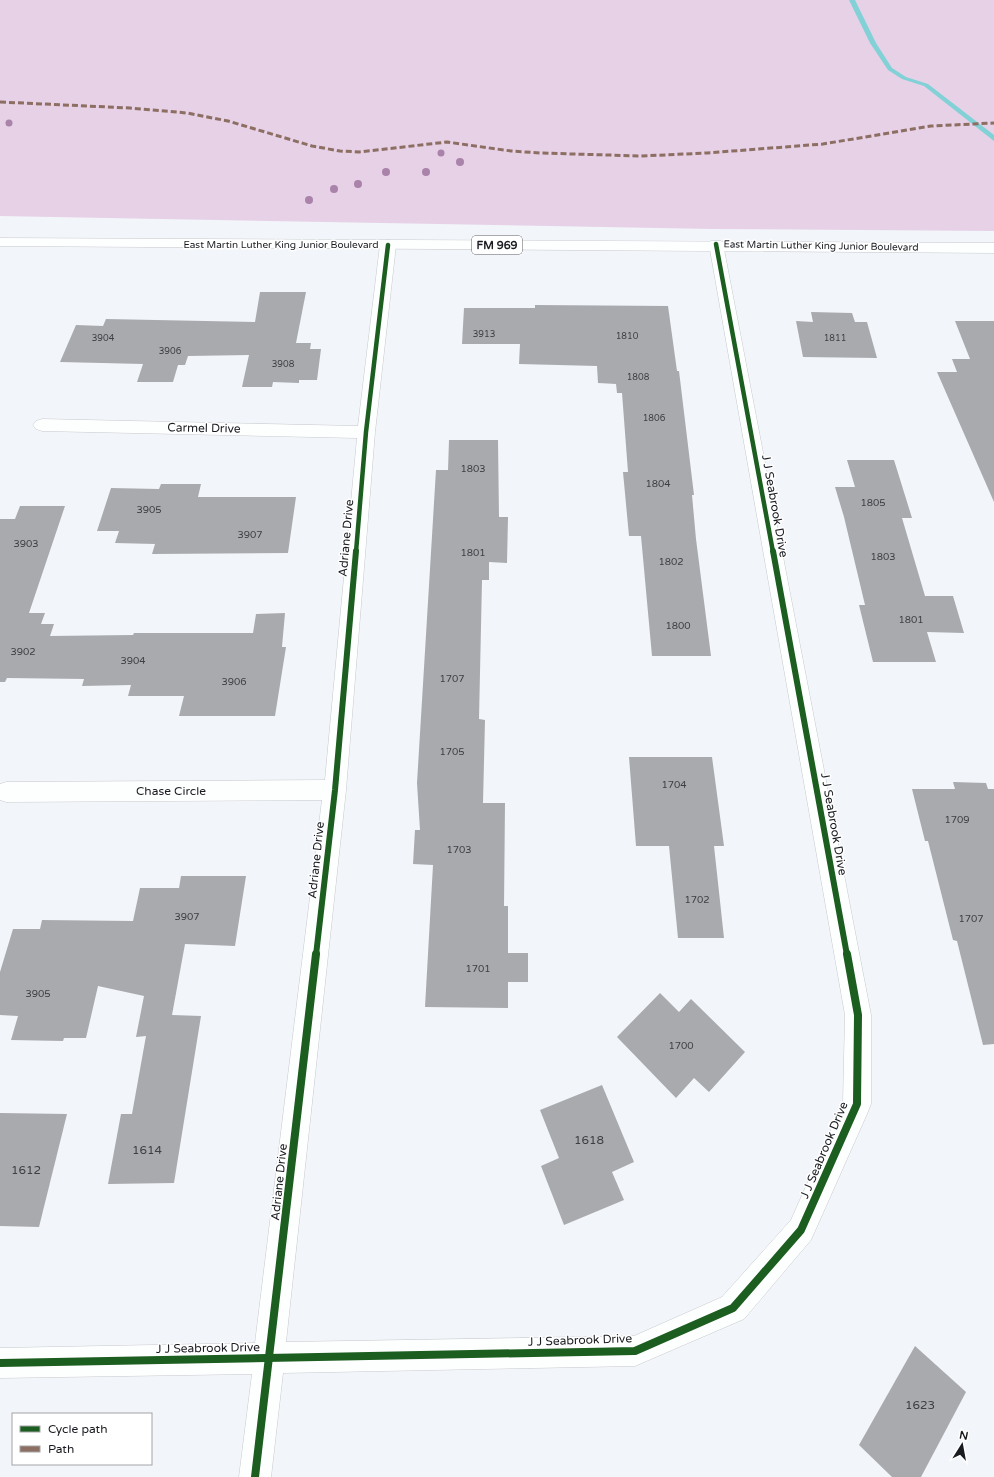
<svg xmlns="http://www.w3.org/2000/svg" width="994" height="1477" font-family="'Varela Round',sans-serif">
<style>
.green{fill:#e6d1e6}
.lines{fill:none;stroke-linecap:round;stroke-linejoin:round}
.stream{fill:#81d1d6;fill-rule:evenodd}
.building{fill:#a9aaae}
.street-casing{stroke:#c7c9cd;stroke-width:1}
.primary-casing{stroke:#c7c9cd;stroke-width:1}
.street{fill:#fdfefe;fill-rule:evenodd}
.primary{fill:#fdfefe;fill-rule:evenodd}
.quiet{stroke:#8d6e63;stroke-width:3;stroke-dasharray:6 3;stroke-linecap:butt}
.cycleway-far2-casing{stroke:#fff;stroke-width:6}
.cycleway-far1-casing{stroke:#fff;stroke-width:8}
.cycleway-casing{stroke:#fff;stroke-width:10}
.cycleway-far2{stroke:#1b5e20;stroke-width:4.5}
.cycleway-far1{stroke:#1b5e20;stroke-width:6}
.cycleway{stroke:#1b5e20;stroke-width:8}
.tree{fill:#a983aa}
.labels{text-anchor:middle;stroke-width:3;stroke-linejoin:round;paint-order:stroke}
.far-number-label{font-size:9px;fill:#3d3f44}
.far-street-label{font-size:10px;fill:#191b20;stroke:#fff}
.number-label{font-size:10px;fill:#3d3f44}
.shield{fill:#fff;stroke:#5e5f63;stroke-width:1}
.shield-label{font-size:11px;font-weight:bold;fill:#191b20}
.street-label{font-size:12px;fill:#191b20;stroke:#fff}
.near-number-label{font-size:12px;fill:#3d3f44}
</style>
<rect width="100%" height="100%" fill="#f2f5fa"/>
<polygon class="green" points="0,0 994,0 994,231 713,229 0,216"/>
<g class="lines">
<polygon class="stream" points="849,0 855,0 876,43 892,68 906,77 928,84 994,135 994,141 924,86 902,79 888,70 870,43"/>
</g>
<g class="building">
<polygon points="260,292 306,292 296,343 311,343 310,349 321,349 317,380 299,380 299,383 273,382 272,387 242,387 249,355 188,356 185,365 178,365 173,382 137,382 143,364 60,362 76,325 103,326 106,319 255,322"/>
<polygon points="535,305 668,306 677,371 679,371 694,495 692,495 696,539 711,656 652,656 641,536 629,536 623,472 628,472 622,393 617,393 616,384 598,383 597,366 519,364 520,344 462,344 464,308 535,308"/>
<polygon points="811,312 852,313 855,322 867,322 877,358 803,357 796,321 813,322"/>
<polygon points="955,321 994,321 994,502 937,372 957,372 952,359 970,359"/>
<polygon points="449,440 498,440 499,517 508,517 507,563 489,562 489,580 482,580 479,719 485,720 483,803 505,803 504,906 508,906 508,953 528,953 528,982 508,982 508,1008 425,1007 433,865 413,864 415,830 420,830 417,783 436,470 448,470"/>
<polygon points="847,460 894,460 912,518 902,518 925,596 953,596 964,633 927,632 936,662 873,662 859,605 865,605 844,517 835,487 855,487"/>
<polygon points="161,484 201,484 198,497 296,497 288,553 152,554 155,544 115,543 119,531 97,531 111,488 159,489"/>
<polygon points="20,506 65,506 29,613 45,613 41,624 54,624 50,636 133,635 134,633 253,633 256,614 285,613 282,647 286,647 275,716 179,716 184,696 128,696 131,685 82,686 84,679 7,678 5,682 0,682 0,519 15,519"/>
<polygon points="629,757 712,757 724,846 714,846 724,938 678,938 669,846 636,846"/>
<polygon points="953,782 986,783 988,789 994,789 994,1044 983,1045 957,941 953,940 928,841 925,841 912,789 955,789"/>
<polygon points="181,876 246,876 235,946 185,944 172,1015 201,1016 174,1183 108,1184 121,1114 132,1114 146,1036 136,1037 144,996 98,986 86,1038 64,1038 63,1041 11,1040 18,1016 0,1015 0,972 13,929 40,929 42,920 133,921 140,888 179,888"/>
<polygon points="660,993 679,1012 691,999 745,1052 709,1092 694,1078 676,1098 617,1037"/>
<polygon points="602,1085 634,1162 612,1172 624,1200 564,1225 541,1166 559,1158 540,1110"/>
<polygon points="0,1113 67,1114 39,1227 0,1226"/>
<polygon points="915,1346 966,1392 921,1477 892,1477 859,1445"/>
</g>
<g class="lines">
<g class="street-casing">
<polygon id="street" points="388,240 393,242 396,245 375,432 346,790 286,1342 634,1336 722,1297 791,1220 843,1103 845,1015 709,244 711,241 721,241 723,244 871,1015 871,1104 867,1114 811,1240 744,1319 635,1366 283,1373 271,1477 239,1477 252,1374 0,1378 0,1348 255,1343 322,800 6,802 0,800 0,784 6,782 325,780 357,438 42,431 36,429 33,425 36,421 42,419 358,426 380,245 383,242"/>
</g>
<g class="primary-casing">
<polygon id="primary" points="0,238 994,243 994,253 0,246"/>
</g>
<use href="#street" class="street"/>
<use href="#primary" class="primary"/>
<polyline class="quiet" points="0,102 130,108 187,113 228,121 312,146 340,151 359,152 447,142 511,151 540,153 641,156 707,153 823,144 931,126 994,123"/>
<g class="cycleway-far2-casing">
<g id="cycleway-far2">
<polyline points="716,244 773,552"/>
<polyline points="356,552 366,432 388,245"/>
</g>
</g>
<g class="cycleway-far1-casing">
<g id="cycleway-far1">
<polyline points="773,551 847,955"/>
<polyline points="316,955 335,790 356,551"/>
</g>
</g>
<g class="cycleway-casing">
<g id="cycleway">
<polyline points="0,1363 635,1351 733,1308 801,1230 857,1104 858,1015 847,954"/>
<polyline points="255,1477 316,954"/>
</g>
</g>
<use href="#cycleway-far2" class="cycleway-far2"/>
<use href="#cycleway-far1" class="cycleway-far1"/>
<use href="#cycleway" class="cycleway"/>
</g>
<g class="tree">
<circle cx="9" cy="123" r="3.5"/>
<circle cx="441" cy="153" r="3.5"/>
<circle cx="460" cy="162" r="4"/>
<circle cx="386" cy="172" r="4"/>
<circle cx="426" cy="172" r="4"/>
<circle cx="358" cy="184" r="4"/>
<circle cx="334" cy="189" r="4"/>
<circle cx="309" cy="200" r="4"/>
</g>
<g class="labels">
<g class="far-number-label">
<text x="484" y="337">3913</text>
<text x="627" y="339">1810</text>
<text x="103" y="341">3904</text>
<text x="835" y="341">1811</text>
<text x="170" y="354">3906</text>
<text x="283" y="367">3908</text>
<text x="638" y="380">1808</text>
<text x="654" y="421">1806</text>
</g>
<g class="far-street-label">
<text x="281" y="248">East Martin Luther King Junior Boulevard</text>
<text transform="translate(821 245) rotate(1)" y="4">East Martin Luther King Junior Boulevard</text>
</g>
<g class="number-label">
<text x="473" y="472">1803</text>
<text x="658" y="487">1804</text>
<text x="873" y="506">1805</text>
<text x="149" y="513">3905</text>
<text x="250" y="538">3907</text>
<text x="26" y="547">3903</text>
<text x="473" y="556">1801</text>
<text x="883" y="560">1803</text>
<text x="671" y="565">1802</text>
<text x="911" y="623">1801</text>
<text x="678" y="629">1800</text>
<text x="23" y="655">3902</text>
<text x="133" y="664">3904</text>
<text x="452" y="682">1707</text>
<text x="234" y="685">3906</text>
<text x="452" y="755">1705</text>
<text x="674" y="788">1704</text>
<text x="957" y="823">1709</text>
<text x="459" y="853">1703</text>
<text x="697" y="903">1702</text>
<text x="187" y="920">3907</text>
<text x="971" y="922">1707</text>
<text x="478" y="972">1701</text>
<text x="38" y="997">3905</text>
<text x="681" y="1049">1700</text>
</g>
<rect class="shield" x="472" y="236" width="50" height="18" rx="3"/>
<g class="shield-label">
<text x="497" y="249">FM 969</text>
</g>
<g class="street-label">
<text transform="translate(204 428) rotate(1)" y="4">Carmel Drive</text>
<text transform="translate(775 506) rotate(80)" y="4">J J Seabrook Drive</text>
<text transform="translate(346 538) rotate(-85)" y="4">Adriane Drive</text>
<text x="171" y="795">Chase Circle</text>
<text transform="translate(834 824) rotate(80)" y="4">J J Seabrook Drive</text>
<text transform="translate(316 860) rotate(-84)" y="4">Adriane Drive</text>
<text transform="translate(824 1150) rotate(-67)" y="4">J J Seabrook Drive</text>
<text transform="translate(279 1182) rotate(-84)" y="4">Adriane Drive</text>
<text transform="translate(580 1340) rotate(-2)" y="4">J J Seabrook Drive</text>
<text transform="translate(208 1348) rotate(-1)" y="4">J J Seabrook Drive</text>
</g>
<g class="near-number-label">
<text x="589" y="1144">1618</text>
<text x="147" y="1154">1614</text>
<text x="26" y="1174">1612</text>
<text x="920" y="1409">1623</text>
</g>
</g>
<rect x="12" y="1413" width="140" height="52" fill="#ffffff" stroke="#a3a4a6"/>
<rect x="20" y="1426" width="20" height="6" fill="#1b5e20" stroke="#a3a4a6"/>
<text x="48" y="1433" font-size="12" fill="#191b20">Cycle path</text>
<rect x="20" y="1446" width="20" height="6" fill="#8d6e63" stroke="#a3a4a6"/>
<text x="48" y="1453" font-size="12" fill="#191b20">Path</text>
<g transform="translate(962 1445) rotate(11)" stroke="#ffffff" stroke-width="3" paint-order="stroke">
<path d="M0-3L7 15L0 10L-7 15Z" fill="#191b20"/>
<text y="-6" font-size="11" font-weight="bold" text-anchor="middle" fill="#191b20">N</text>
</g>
</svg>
